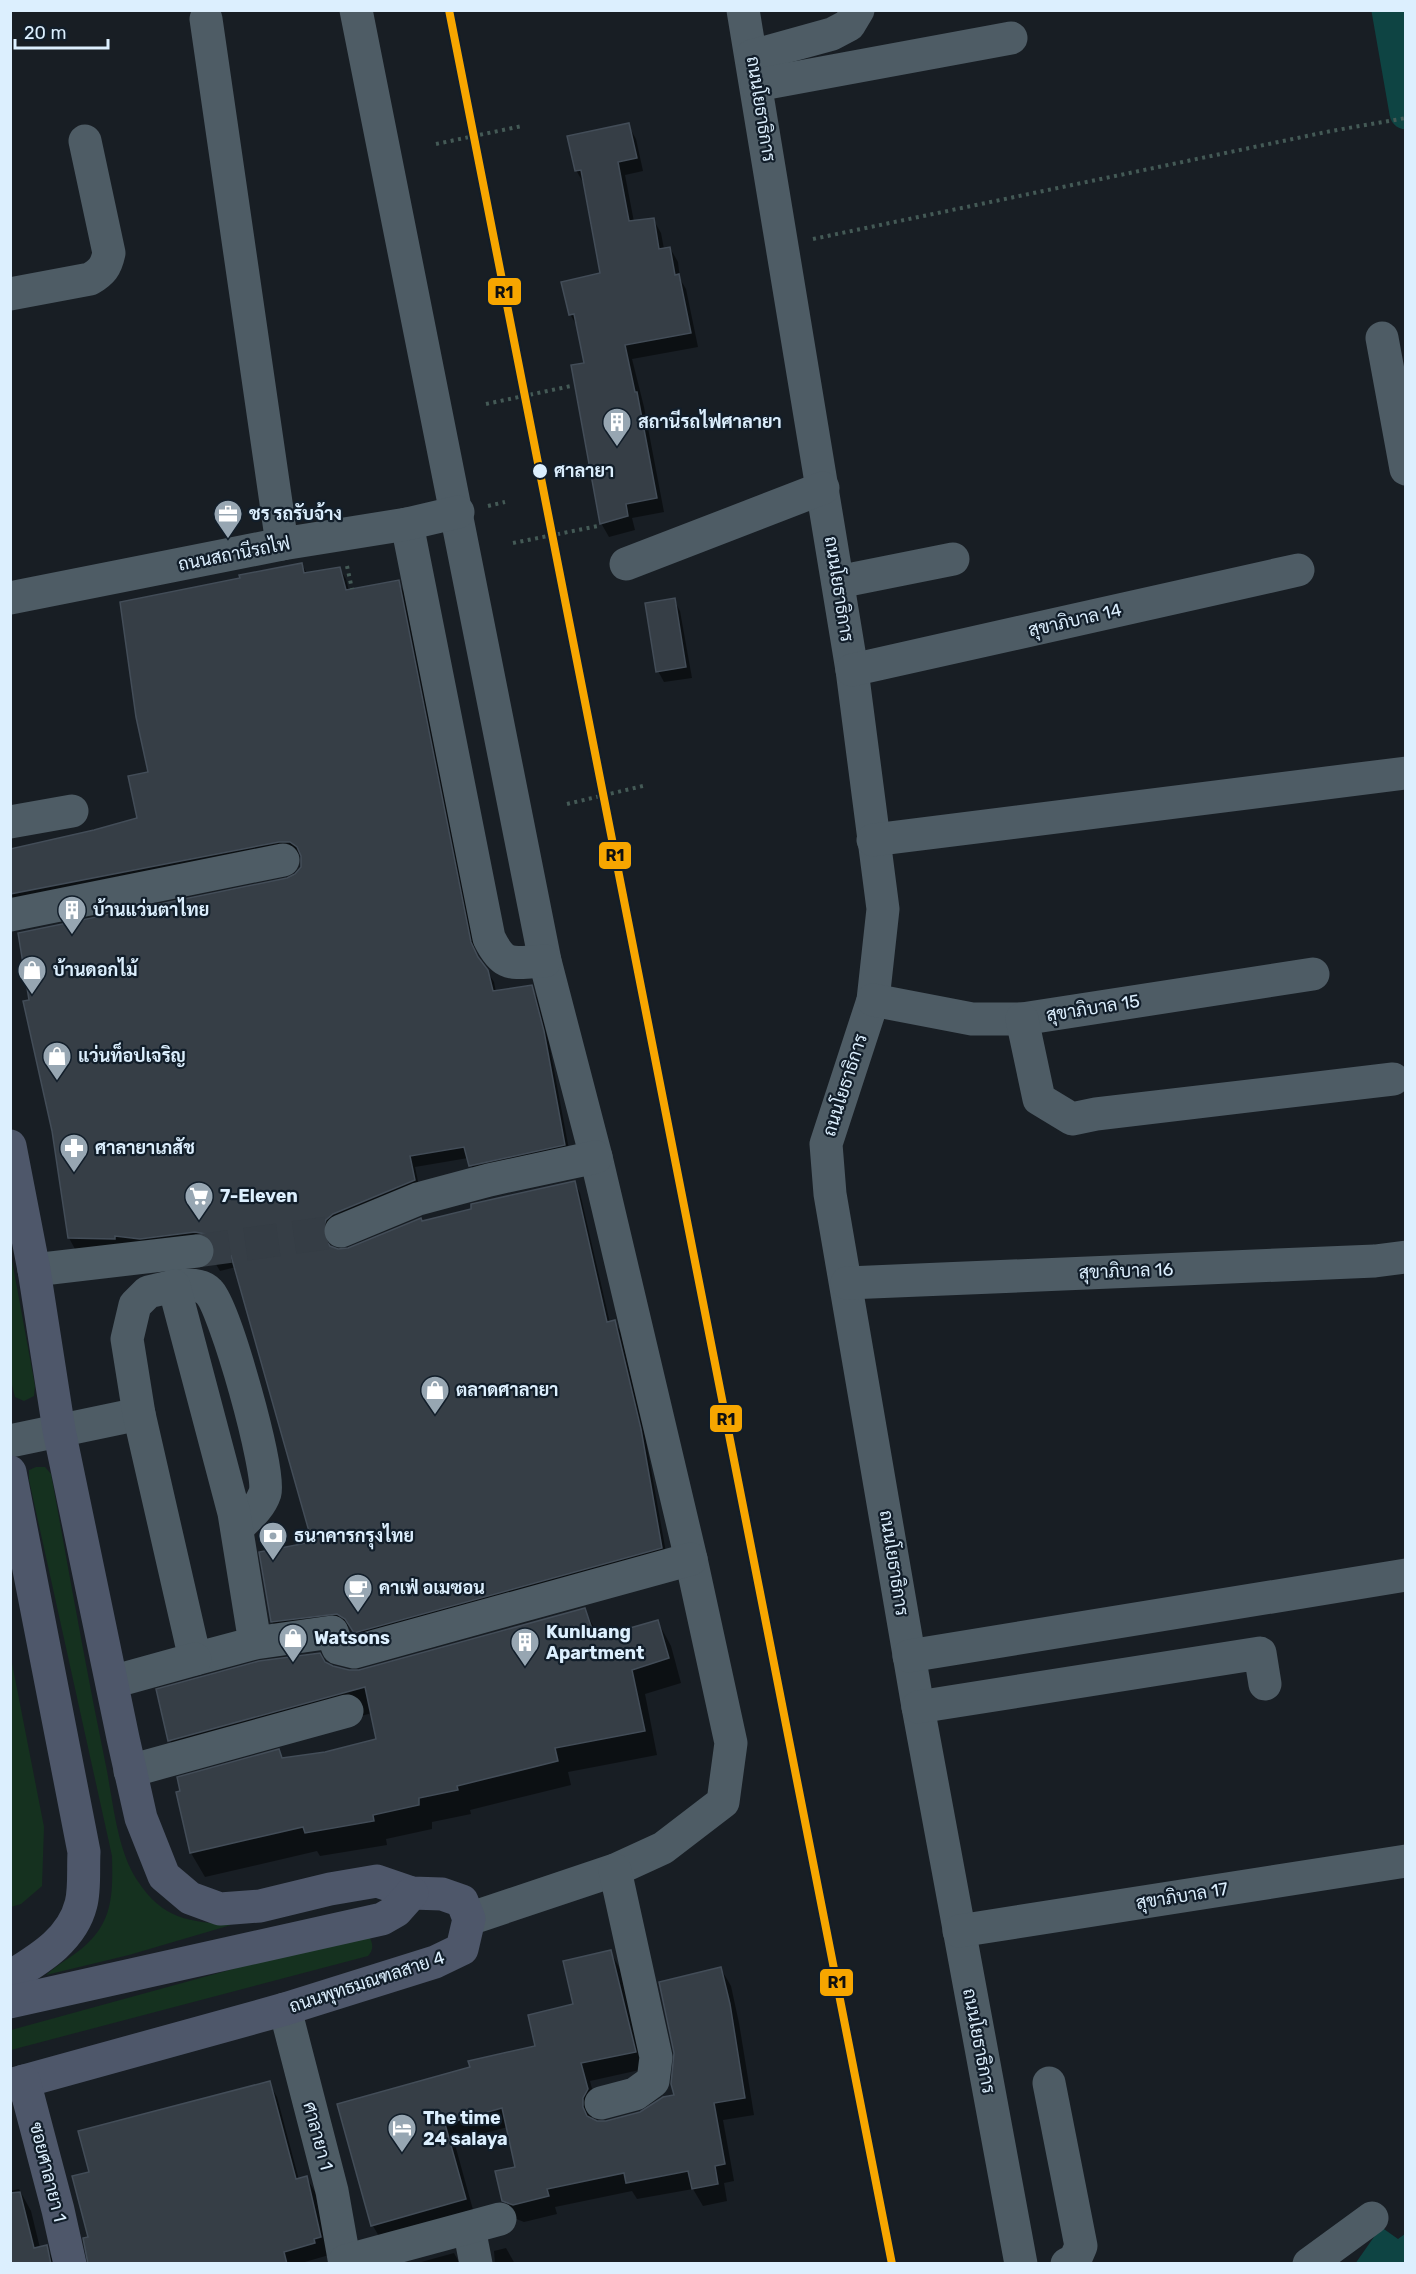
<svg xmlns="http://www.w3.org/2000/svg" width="1416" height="2274" font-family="Rubik,Sarabun,sans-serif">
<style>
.green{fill:#15311f}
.water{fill:#0e4443}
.shadow{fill:#0007}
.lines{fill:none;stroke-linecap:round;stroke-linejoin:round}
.canal{stroke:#0e4443;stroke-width:33}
.building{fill:#363e46;stroke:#434d58;stroke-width:1.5}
.minor-tunnel{stroke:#353d45;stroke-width:33;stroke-dasharray:33 16;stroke-linecap:butt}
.path{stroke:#445a56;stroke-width:4;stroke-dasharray:3 4.5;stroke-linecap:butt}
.minor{stroke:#4e5c65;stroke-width:33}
.major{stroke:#4e576a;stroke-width:33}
.rail-1-casing{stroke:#121e2a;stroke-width:12}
.rail-1{stroke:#f7a600;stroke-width:8}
.stop-dot{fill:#dceffe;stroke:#121e2a;stroke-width:2}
.labels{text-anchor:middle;stroke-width:4.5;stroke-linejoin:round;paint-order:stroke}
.street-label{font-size:18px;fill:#dceffe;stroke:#121e2a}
.poi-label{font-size:18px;font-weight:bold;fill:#dceffe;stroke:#121e2a;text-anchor:start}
.stop-label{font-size:18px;font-weight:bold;fill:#dceffe;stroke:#121e2a;text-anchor:start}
.line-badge{stroke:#121e2a;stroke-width:2}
.pale-badge-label{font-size:16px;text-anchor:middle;font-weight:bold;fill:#111}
</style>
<rect width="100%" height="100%" fill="#181e24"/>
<g class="green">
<polygon points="11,1255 35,1386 34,1396 24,1401 15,1397 11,1381"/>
<path d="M36,1467H45L51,1474C69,1572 86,1669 106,1766C113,1801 117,1850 137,1880C163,1920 188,1921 231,1925L129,1955L46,1975C56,1966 66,1960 76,1953C113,1926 113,1897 112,1856L29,1480V1470Z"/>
<polygon points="11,1658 44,1827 42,1886 21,1904 11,1907"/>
<path d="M361,1934L369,1936C373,1944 374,1949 368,1956L11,2050V2030Z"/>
</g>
<polygon class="water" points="1381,2227 1398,2239 1405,2234 1405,2263 1355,2264"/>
<g class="shadow">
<polygon points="628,125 636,139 643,171 625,175 634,222 653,219 661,233 664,249 670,248 678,262 680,279 686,289 698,347 632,359 644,407 664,512 632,518 635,530 609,537 601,523 586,364 578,328 570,314 601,275 584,184 576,170"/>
<polygon points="302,564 307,574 340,569 346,579 349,591 398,582 404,592 476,954 494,982 496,992 531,987 537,998 549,1043 570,1155 476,1176 468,1158 415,1167 420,1191 328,1239 328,1246 338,1251 348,1250 422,1222 574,1182 580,1193 610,1323 615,1322 621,1333 646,1441 667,1558 361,1642 353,1629 344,1624 278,1632 272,1621 314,1543 236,1267 220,1271 214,1261 217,1248 212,1244 202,1242 120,1249 75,1249 69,1238 287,880 297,875 302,866 303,857 296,852 18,906 12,895 10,886 95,832 139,819 150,773 241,580"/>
<polygon points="674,600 680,611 692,678 664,682 658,671"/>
<polygon points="584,1609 600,1638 658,1622 671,1646 681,1683 645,1694 657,1755 568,1772 571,1785 470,1810 471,1814 432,1822 432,1829 386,1839 387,1845 320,1856 317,1851 205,1877 191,1853 178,1793 278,1751 283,1759 325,1753 378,1740 372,1713 184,1764 170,1740 324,1663 332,1667 349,1672 359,1672"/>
<polygon points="610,1951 620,1969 644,2069 590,2081 597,2108 592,2115 592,2120 606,2123 641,2113 675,2096 721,1969 731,1986 739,2023 754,2115 723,2120 734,2181 724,2183 727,2201 703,2206 693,2189 637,2199 632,2191 555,2207 557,2214 524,2222 514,2218 504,2200 517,2168 508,2127 454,2141 475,2217 383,2243 373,2226 339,2105 472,2068 536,2047 574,2005"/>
<polygon points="269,2083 277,2097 299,2180 307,2178 315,2192 329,2255 298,2264 89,2264 91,2173"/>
<polygon points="19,2189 31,2211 40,2248 46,2247 55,2264 10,2264 10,2191"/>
<polygon points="506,2248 515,2264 495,2264 494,2251"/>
<polygon points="454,2253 460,2264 414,2264"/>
</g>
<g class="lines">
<polyline class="canal" points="1388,10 1406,113"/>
</g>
<g class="building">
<polygon points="629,123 637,158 618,162 629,221 654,218 659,249 670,247 675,275 679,274 691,333 625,345 635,392 637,392 657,498 626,504 628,516 600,524 571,365 584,363 574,314 569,315 561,282 600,273 581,170 575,171 567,136"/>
<polygon points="302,563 304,573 340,567 346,590 399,580 471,942 478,957 488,970 493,991 532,985 544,1031 565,1145 469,1166 464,1147 410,1156 415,1180 333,1214 326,1220 323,1228 324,1238 330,1246 338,1249 348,1248 421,1218 422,1221 471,1209 471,1204 575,1181 607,1322 615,1320 641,1429 662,1548 354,1633 345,1619 337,1614 271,1622 259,1552 312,1542 231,1256 212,1261 216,1249 212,1240 205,1234 195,1232 140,1239 115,1236 115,1239 68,1238 52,1131 23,1001 29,1000 18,933 287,878 295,874 301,867 301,856 297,847 290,842 279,842 10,894 10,849 94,830 137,818 128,776 148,772 136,717 120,602 240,578 239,575"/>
<polygon points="675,598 686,667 656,672 645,603"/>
<polygon points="585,1608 595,1638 658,1620 669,1658 632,1670 645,1731 555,1748 558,1761 457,1786 458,1790 419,1798 419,1805 373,1815 374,1821 305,1833 303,1827 190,1853 176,1792 180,1791 177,1777 279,1749 282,1758 325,1752 376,1739 365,1687 168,1741 156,1689 259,1661 320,1653 325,1662 333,1666 349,1670 359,1670"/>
<polygon points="611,1950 636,2052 581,2063 588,2089 583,2098 583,2107 587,2116 597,2121 606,2121 640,2112 663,2097 674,2095 671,2084 674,2053 659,1982 721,1967 730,2004 745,2098 714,2103 725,2164 715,2166 718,2184 692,2189 688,2171 626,2183 624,2173 547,2189 549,2196 513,2205 502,2201 495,2171 515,2167 502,2108 445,2124 466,2199 371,2226 337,2104 470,2067 468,2061 535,2046 528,2015 573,2004 563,1961"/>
<polygon points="270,2081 296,2179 307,2176 321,2237 314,2239 315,2243 284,2252 287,2264 88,2264 83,2238 88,2237 72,2176 89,2172 78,2131"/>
<polygon points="20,2192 34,2248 47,2245 51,2264 10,2264 10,2193"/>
</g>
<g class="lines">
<polyline class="minor-tunnel" points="197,1251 341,1231"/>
<g class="path">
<polyline points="436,144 522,126"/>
<polyline points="813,239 1331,131 1406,118"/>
<polyline points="486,404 571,386"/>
<polyline points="488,506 505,502"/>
<polyline points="513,543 598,526"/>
<polyline points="347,566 352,589"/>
<polyline points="567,804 647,785"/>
</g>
<g class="minor">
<polyline points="356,10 545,961 596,1157 691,1559 731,1743 723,1802 663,1848 615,1870 469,1919"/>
<polyline points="743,10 852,670 883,909 873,1000 826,1144 830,1194 918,1707 1021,2264"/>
<polyline points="206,19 282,544"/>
<polyline points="752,56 832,34 849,25 858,10"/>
<polyline points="757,85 1011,38"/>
<path d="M10,294L90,279C102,272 106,267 109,253L85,141"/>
<polyline points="1382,338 1406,469"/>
<path d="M407,524L489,938C505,970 513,962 545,961"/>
<polyline points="626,564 823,488"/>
<polyline points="838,582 953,559"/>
<polyline points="10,598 282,544 407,524 458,512"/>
<polyline points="852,670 1298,570"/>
<polyline points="10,822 72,811"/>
<polyline points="873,840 1406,773"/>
<polyline points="10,915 283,860"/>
<polyline points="873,1000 972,1019 1022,1019 1313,974"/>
<polyline points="1022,1019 1039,1099 1072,1119 1096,1114 1393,1079"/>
<polyline points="341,1231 418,1199 489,1180 596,1157"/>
<polyline points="34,1270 197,1251"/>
<polyline points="847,1283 1375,1261 1406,1257"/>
<path d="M174,1286C186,1285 201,1283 209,1292C225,1308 271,1471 265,1493C260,1508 248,1517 237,1528"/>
<polyline points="10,1441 139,1414"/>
<polyline points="255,1643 234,1513 174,1286 148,1292 135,1305 127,1339 139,1414 195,1659 255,1643 332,1632 338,1648 354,1652 691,1559"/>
<polyline points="909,1656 1406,1575"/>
<polyline points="112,1682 195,1659"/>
<polyline points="918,1707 1260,1653 1265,1684"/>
<polyline points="130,1771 347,1711"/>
<polyline points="959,1931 1406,1861"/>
<polyline points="285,2009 332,2191 345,2264"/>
<polyline points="1049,2083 1081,2246 1075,2260 1067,2264"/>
<polyline points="601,2103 635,2094 653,2081 656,2057 615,1870"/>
<polyline points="469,2228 476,2264"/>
<polyline points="345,2261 500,2219"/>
<polyline points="1309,2264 1372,2218"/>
</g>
<g class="major">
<polyline points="10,1146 34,1270 59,1430 123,1738 141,1818 164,1876 190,1898 220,1909 260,1906 330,1889 377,1881 412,1893 442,1894 462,1901 469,1919 462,1949 435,1962 285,2009 10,2085"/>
<path d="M10,1472L84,1852C83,1869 85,1889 81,1904C72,1940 39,1959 10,1977"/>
<polyline points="10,2002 382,1919 396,1911 412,1893"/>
<polyline points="24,2081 58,2210 70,2264"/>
</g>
<g class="rail-1-casing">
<polyline id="rail-1" points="449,10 892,2264"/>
</g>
<use href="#rail-1" class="rail-1"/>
</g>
<defs>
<g id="building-pin" transform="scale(1.5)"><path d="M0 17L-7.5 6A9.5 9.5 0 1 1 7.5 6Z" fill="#97a6b2" stroke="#121e2a"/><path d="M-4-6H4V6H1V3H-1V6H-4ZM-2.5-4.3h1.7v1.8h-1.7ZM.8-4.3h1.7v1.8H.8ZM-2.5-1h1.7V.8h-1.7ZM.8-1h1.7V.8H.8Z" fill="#fff"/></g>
<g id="office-pin" transform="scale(1.5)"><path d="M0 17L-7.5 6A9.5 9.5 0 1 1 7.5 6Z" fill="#97a6b2" stroke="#121e2a"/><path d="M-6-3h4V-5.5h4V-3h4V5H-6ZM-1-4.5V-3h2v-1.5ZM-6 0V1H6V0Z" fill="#fff"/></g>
<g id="shop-pin" transform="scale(1.5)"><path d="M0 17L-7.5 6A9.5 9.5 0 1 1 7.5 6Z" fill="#97a6b2" stroke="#121e2a"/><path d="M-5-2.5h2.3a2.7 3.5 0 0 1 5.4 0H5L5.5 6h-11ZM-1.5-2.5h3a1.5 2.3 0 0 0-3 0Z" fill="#fff"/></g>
<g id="pharmacy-pin" transform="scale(1.5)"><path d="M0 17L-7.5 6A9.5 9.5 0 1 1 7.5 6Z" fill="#97a6b2" stroke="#121e2a"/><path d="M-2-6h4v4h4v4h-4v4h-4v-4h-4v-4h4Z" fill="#fff"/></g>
<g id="supermarket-pin" transform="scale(1.5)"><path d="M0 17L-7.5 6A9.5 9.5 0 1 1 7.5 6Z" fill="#97a6b2" stroke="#121e2a"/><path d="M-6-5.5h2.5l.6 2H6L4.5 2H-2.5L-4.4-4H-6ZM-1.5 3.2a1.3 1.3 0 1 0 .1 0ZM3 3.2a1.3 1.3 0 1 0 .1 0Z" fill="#fff"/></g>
<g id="bank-pin" transform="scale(1.5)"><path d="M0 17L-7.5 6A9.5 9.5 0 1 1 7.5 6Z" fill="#97a6b2" stroke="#121e2a"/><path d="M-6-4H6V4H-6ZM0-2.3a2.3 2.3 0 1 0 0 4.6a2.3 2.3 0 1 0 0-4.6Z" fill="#fff"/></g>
<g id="cafe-pin" transform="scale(1.5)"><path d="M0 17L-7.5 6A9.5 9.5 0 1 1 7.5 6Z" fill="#97a6b2" stroke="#121e2a"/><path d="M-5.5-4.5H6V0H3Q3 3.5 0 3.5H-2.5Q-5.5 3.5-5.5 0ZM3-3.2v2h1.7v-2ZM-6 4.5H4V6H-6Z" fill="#fff"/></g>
<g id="hotel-pin" transform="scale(1.5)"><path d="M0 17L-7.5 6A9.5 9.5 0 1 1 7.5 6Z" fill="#97a6b2" stroke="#121e2a"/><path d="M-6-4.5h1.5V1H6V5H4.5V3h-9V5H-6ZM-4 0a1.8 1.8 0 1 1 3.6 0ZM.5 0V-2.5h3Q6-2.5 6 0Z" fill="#fff"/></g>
</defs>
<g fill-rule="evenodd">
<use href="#building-pin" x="617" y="422"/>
<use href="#office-pin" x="228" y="514"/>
<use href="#building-pin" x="72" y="910"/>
<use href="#shop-pin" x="32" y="970"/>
<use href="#shop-pin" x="57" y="1056"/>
<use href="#pharmacy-pin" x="74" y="1148"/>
<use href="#supermarket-pin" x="199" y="1196"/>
<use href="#shop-pin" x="435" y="1390"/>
<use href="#bank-pin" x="273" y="1536"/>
<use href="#cafe-pin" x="358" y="1588"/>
<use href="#shop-pin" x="293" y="1638"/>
<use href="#building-pin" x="525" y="1642"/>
<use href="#hotel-pin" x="402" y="2128"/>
</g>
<circle class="stop-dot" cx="540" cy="471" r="8"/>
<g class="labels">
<g class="street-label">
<text transform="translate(761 109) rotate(81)" y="6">ถนนโยธาธิการ</text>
<text transform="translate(234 554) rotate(-11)" y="6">ถนนสถานีรถไฟ</text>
<text transform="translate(839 589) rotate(81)" y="6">ถนนโยธาธิการ</text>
<text transform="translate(1075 620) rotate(-13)" y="6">สุขาภิบาล 14</text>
<text transform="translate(1093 1008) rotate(-9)" y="6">สุขาภิบาล 15</text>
<text transform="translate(845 1085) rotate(-72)" y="6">ถนนโยธาธิการ</text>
<text transform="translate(1126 1271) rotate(-2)" y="6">สุขาภิบาล 16</text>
<text transform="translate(894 1563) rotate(81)" y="6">ถนนโยธาธิการ</text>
<text transform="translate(1182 1896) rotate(-9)" y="6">สุขาภิบาล 17</text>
<text transform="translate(367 1982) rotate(-18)" y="6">ถนนพุทธมณฑลสาย 4</text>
<text transform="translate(979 2041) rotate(79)" y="6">ถนนโยธาธิการ</text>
<text transform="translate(318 2136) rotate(75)" y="6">ศาลายา 1</text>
<text transform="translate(48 2172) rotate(76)" y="6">ซอยศาลายา 1</text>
</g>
<g class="poi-label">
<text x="638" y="428">สถานีรถไฟศาลายา</text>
<text x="249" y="520">ชร รถรับจ้าง</text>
<text x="93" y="916">บ้านแว่นตาไทย</text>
<text x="53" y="976">บ้านดอกไม้</text>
<text x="78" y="1062">แว่นท็อปเจริญ</text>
<text x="95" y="1154">ศาลายาเภสัช</text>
<text x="220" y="1202">7-Eleven</text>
<text x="456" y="1396">ตลาดศาลายา</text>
<text x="294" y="1542">ธนาคารกรุงไทย</text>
<text x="379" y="1594">คาเฟ่ อเมซอน</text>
<text x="546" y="1638">Kunluang<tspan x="546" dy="21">Apartment</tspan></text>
<text x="314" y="1644">Watsons</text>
<text x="423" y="2124">The time<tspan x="423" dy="21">24 salaya</tspan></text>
</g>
<g class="stop-label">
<text x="554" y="477">ศาลายา</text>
</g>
</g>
<g class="line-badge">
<rect x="487" y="277" width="35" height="29" rx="6" fill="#f7a600"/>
<rect x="598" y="841" width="34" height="29" rx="6" fill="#f7a600"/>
<rect x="709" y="1404" width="34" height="29" rx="6" fill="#f7a600"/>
<rect x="819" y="1968" width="35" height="29" rx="6" fill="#f7a600"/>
</g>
<g class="pale-badge-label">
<text x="504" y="298">R1</text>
<text x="615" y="861">R1</text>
<text x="726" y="1425">R1</text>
<text x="837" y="1988">R1</text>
</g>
<rect width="1416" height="2274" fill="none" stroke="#dceffe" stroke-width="24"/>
<path d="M15 39v9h93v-9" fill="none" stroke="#dceffe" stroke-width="3"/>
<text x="24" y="39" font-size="18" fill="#dceffe" stroke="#121e2a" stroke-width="4.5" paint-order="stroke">20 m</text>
</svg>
